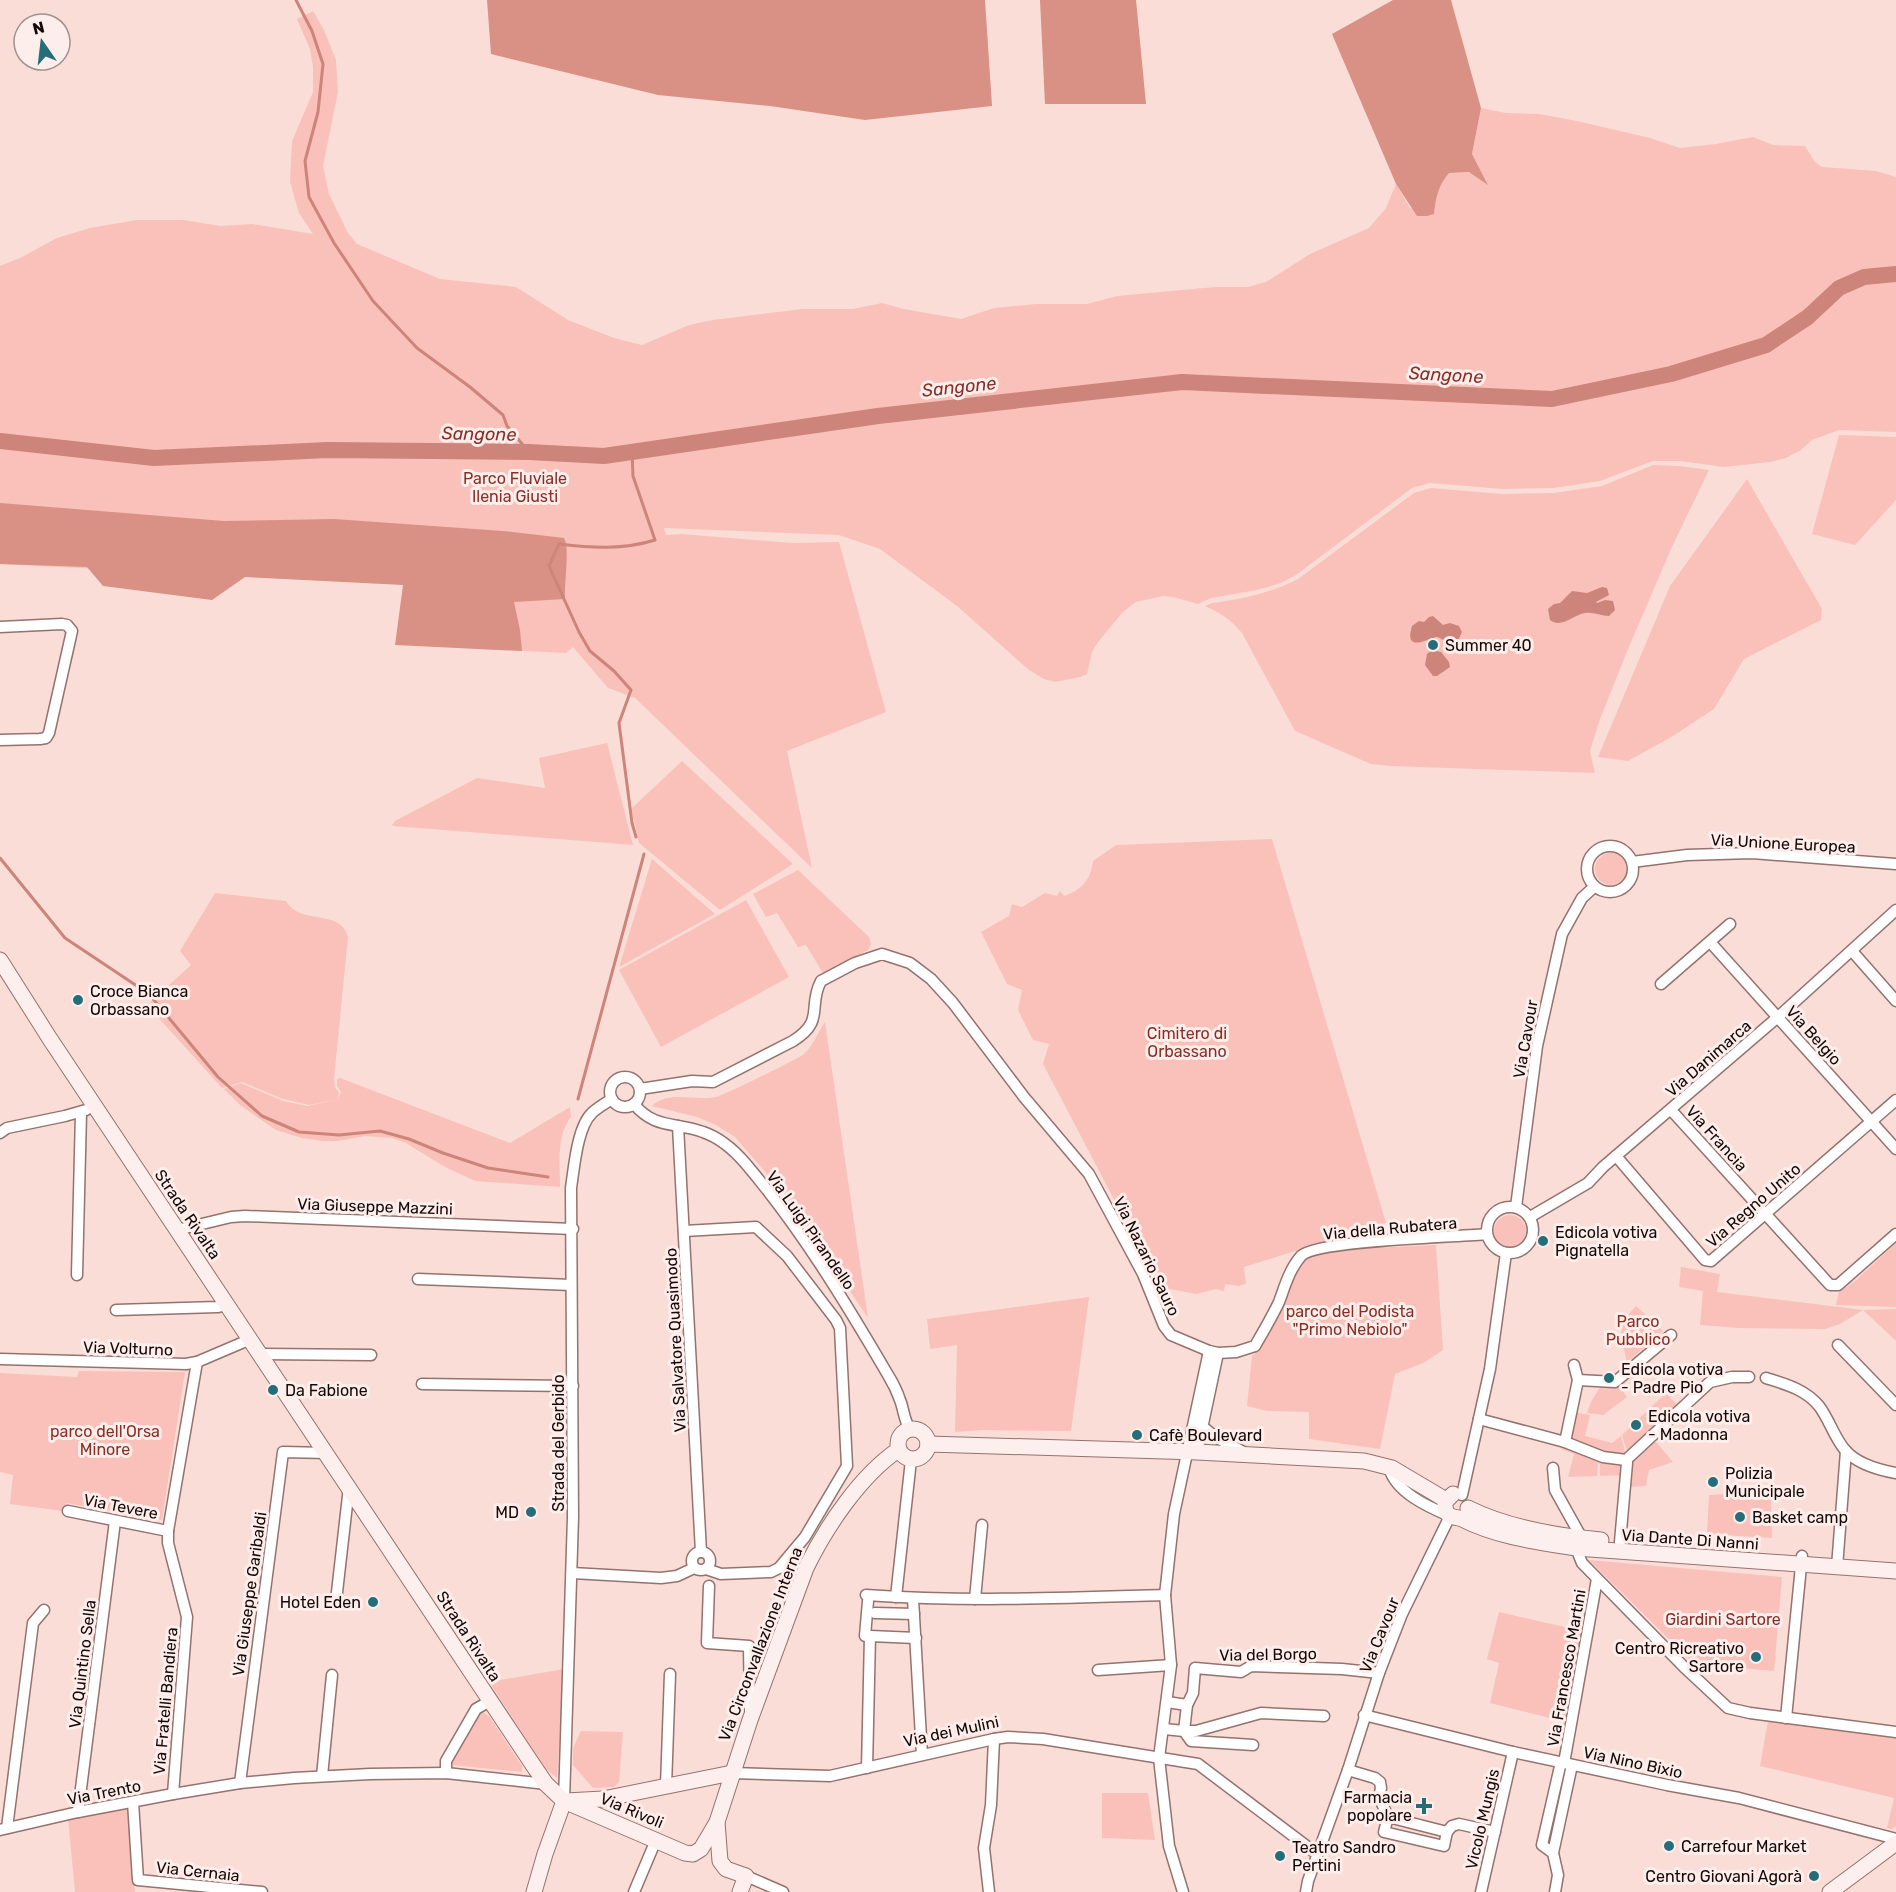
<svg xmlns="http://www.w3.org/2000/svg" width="1896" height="1892" font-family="Rubik,sans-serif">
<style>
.green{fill:#f9c1b9}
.forest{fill:#d99085}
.water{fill:#cd847a}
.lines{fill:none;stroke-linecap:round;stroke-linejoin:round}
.stream{stroke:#cd847a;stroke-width:3}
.river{stroke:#cd847a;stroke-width:16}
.street-casing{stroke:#94726d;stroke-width:13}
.secondary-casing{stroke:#94726d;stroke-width:17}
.street{stroke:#fff;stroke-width:10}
.secondary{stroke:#fdefed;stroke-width:15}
.poi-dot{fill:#256e79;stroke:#feeeeb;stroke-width:2}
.labels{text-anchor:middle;stroke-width:6;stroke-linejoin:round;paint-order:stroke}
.park-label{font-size:16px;fill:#872f27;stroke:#feeeeb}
.poi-label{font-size:16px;fill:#140807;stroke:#feeeeb;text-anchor:start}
.street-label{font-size:16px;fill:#140807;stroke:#feeeeb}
.water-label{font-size:18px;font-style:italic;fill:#872f27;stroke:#feeeeb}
</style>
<rect width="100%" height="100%" fill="#fbddd8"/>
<g class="green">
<path d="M313,11L324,30L336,60L338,92L323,166L329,194L348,233L357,244L440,279L516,287L568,320L614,338L642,345L689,325L713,320L802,309H853L882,303L904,309L961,319L994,308L1036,304H1087L1117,296L1215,287H1248L1266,282L1310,254L1369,228L1386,208L1396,184L1410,208L1434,213C1436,197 1438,186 1449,173L1469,172L1487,183L1472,154L1481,108L1506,113L1539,114L1577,121L1650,138L1680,148L1716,144L1753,137L1773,145L1805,146L1815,162L1822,167L1876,171L1896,177V432L1839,430L1812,440L1801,450L1786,458L1770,462L1724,467L1680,461H1653L1600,481L1554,488L1503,489L1430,483L1412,488L1296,575L1281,583L1257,590L1211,598L1198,604L1173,597L1163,596L1136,602L1123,612L1098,642L1092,652L1087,674L1080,677L1055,682L1044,679L1029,670L957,606L880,549L839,535L664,528L666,535L682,534L793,543L839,542L886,712L787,751L812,868L635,698L608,688L573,647L566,653L458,648L433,586L0,564V266L20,258L57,238L90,228L137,220H183L221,226L252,224L313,234L299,213L290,182L292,141L313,92V67L310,49L297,19Z"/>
<polygon points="1839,435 1896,437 1896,500 1855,545 1812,534"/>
<path d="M1653,465L1679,466L1709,470L1671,549L1626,654L1600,719L1590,751L1595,773L1391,766L1371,764L1295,731L1242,633C1231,620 1221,613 1205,606L1212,603C1242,599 1271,593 1298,579L1414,493L1431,488L1502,494L1554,493L1602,486Z"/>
<polygon points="1747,479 1822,609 1821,620 1744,659 1714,709 1673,736 1628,761 1598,757 1670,586"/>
<polygon points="607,743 633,845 393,826 392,825 395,821 477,778 545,788 539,758"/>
<polygon points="682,761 793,864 720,910 639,843 631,809"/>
<path d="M1272,839L1386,1223L1244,1267L1246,1284L1239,1286L1225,1284L1224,1291L1216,1289L1196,1294L1160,1287L1043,1064L1049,1044L1033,1040L1018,1010L1022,990L1007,984L981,932L1009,916L1012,904L1022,907L1045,893L1057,896L1060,891L1064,896C1082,890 1091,879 1093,861L1116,845Z"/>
<circle cx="1611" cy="869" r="16"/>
<polygon points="652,859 715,914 619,967"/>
<polygon points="798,870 869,937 871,944 868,950 823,973 806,945 798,947 777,913 766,917 753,894"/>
<path d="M215,893L286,901C300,926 341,908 348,937L334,1079L335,1087L339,1093L338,1099L341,1092L337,1086V1079L340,1078L510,1143L570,1107L571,1117C556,1136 560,1164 560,1187L475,1181L445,1167L406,1143L392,1138L365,1136L338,1141H323L302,1138L276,1130L241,1106L224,1089L241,1083L283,1101L308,1106L338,1099L309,1105L283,1099L242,1082L222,1088L147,1005L191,965L180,951Z"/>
<polygon points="746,900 789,977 661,1047 619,970"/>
<path d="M825,1022L868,1318L788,1198L735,1137L716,1125L697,1117L652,1106C667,1090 697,1101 716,1097C722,1096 800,1058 804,1054C813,1046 818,1032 825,1022Z"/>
<circle cx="1510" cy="1231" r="16"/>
<polygon points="1896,1243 1896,1307 1836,1305 1839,1292 1854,1282"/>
<path d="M1436,1245L1443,1350L1423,1363L1395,1374L1380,1449L1309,1439V1412L1267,1411L1247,1406L1252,1356C1266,1345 1278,1314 1285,1296C1290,1284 1294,1269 1304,1260C1317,1249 1414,1246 1436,1245Z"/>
<polygon points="1681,1267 1720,1274 1717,1292 1863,1310 1896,1309 1896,1341 1863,1310 1840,1324 1825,1329 1739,1328 1700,1325 1703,1291 1679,1287"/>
<polygon points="1089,1297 1071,1431 982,1430 955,1432 957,1345 930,1349 927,1319"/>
<path d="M1636,1306L1663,1331L1627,1362C1621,1334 1615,1328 1636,1306Z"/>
<polygon points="79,1371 185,1372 162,1520 66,1503 63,1511 10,1504 13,1475 0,1472 0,1373 77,1377"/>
<polygon points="1601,1385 1620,1387 1627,1397 1603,1415 1587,1413 1591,1402"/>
<polygon points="1666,1393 1686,1415 1650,1443 1656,1442 1673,1462 1649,1470 1646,1486 1629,1487 1624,1475 1600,1476 1600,1464 1598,1463 1597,1476 1568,1477 1574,1454 1561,1449 1573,1412 1590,1415 1585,1436 1612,1443 1621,1436 1628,1463 1630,1461 1622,1435"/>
<polygon points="1741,1493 1771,1499 1772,1538 1707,1534 1709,1495"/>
<polygon points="1589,1560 1782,1577 1774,1671 1694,1664"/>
<polygon points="1499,1612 1582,1631 1565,1722 1490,1703 1499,1663 1487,1659"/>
<polygon points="564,1669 557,1778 545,1768 489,1682"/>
<polygon points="482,1712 489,1716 522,1766 522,1772 451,1765 477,1715"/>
<polygon points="1768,1721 1896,1738 1896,1826 1892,1829 1887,1828 1894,1798 1760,1766"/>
<polygon points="581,1731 623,1732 619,1782 614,1787 593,1788 573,1765 573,1748"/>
<polygon points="1102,1793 1148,1793 1155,1840 1102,1838"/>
<polygon points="127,1807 135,1892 75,1892 68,1818"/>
</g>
<g class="forest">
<polygon points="487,0 985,0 992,106 865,120 770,106 658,95 491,54"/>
<polygon points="1040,0 1136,0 1146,104 1045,104"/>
<path d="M1393,0H1451L1481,108L1472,154L1488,185L1469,172L1449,173C1438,186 1436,197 1434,214L1427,216H1417L1396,184L1332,34Z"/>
<path d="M0,503L224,521L334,519L503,531L564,538C570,548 564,584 565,599L514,602L520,630L522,651L395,645L403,585L245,577L212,600L103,586L87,567L0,564Z"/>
</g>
<g class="water">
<path d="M1602,587L1607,588L1609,595L1596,602L1597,603L1605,600L1613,601L1615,610L1609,616C1601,616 1594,612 1585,613C1573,615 1561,629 1550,620L1548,609L1554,604L1560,603L1572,591L1587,593Z"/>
<path d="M1433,616L1443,625L1450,623L1459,626L1462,632L1457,643L1451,644C1446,643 1442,638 1437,637C1432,636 1403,656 1412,626L1419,621L1424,622L1429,617Z"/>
<polygon points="1432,650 1441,652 1449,662 1450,667 1437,676 1433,676 1425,665 1427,654"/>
</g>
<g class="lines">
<g class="stream">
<polyline points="296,0 312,31 323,64 318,112 305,161 309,197 334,243 373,301 417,348 470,387 503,415 507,426 529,452"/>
<path d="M632,452L633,476L655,540C623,550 592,548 559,544L549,566L579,632L590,651L614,671L631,690L619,723L632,823L636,837"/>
<polyline points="0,858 65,938 149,994 218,1077 262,1116 299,1132 339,1135 380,1131 409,1139 443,1153 488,1168 548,1177"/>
<polyline points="578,1099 644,854"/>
</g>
<polyline class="river" points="0,441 154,458 328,450 529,452 604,456 878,416 1182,382 1552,399 1671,374 1766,345 1808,317 1839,288 1864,277 1896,274"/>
<g class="street-casing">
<g id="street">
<polyline points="0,627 62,624 67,625 72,631 49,733 46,738 40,739 0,740"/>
<circle cx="1610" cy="869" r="23"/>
<polyline points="1632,862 1687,855 1752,853 1896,864"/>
<polyline points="1710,942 1896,1149"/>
<polyline points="1852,951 1896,1001"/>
<polyline points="1661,984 1730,924"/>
<circle cx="625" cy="1092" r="15"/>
<path d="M640,1089L692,1081L713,1082L793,1041C826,1020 807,1007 821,981L855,963L882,954L910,963L931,979L953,1003L1024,1097L1089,1174L1143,1274L1164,1326L1171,1335L1209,1351L1218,1353L1236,1352L1255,1346C1263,1332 1272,1317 1279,1302C1285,1286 1289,1270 1301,1256C1316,1240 1458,1237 1487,1234"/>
<path d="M634,1104C654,1129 676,1122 703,1132C721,1138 734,1150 746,1164C801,1229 846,1303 888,1375C893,1383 897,1391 900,1400C904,1410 904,1421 910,1429"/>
<polyline points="1671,1110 1830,1285 1838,1285 1896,1234"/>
<polyline points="678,1126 701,1552"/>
<polyline points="0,1133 7,1128 65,1116 86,1110"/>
<polyline points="1616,1156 1705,1260 1711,1261 1896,1100"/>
<circle cx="1510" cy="1230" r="23"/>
<polyline points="1516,1207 1537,1046 1562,934 1582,898 1594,887"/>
<polyline points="1530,1217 1588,1183 1603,1167 1778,1017 1896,910"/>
<polyline points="177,1230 231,1217 245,1216 573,1229"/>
<polyline points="684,1231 756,1227 787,1256 836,1320 840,1328 847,1466 805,1537 779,1568 771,1572 721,1574 706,1569"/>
<polyline points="77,1275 81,1113"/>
<polyline points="418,1279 571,1285"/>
<polyline points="116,1310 218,1307 227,1304"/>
<polyline points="1838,1345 1896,1405"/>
<polyline points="261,1354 371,1355"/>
<polyline points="0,1359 186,1364 197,1362 251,1339"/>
<path d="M1766,1378C1785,1384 1805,1389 1819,1406C1829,1419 1834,1437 1845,1450C1857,1464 1879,1470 1896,1473"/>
<polyline points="1578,1380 1615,1382 1671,1335"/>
<polyline points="422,1384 573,1386"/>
<polyline points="1479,1419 1565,1442 1603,1457 1626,1460 1710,1382 1732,1377 1749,1377"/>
<polyline points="1202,1426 1214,1436 1245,1453"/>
<polyline points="1565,1442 1578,1380 1574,1365"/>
<polyline points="1197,1452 1218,1353"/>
<polyline points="1553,1468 1555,1490 1579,1533 1576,1548 1582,1563 1684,1667 1728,1708 1750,1713 1896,1732"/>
<polyline points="1462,1495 1490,1369 1506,1253"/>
<polyline points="68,1511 168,1531"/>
<polyline points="1620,1542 1627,1463"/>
<circle cx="701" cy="1561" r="9"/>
<polyline points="1837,1567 1846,1451"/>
<polyline points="572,1573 661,1578 677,1576 694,1568"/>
<polyline points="709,1586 707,1643 749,1646 750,1711"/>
<path d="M866,1595C966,1602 1065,1598 1165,1595"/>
<polyline points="896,1597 911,1460"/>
<polyline points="913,1599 922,1755"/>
<polyline points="975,1599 982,1525"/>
<polyline points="336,1601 349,1487"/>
<polyline points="875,1613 914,1614"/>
<polyline points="870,1636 916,1638"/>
<polyline points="1098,1670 1171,1665"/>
<polyline points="1187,1705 1193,1693 1195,1668 1241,1672 1251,1666 1342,1669 1379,1673"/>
<polyline points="1364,1715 1513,1752 1667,1785 1739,1798 1896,1839"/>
<polyline points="1786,1718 1802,1556"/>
<polyline points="1164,1729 1184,1731 1187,1705 1167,1702"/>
<polyline points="1184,1731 1196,1731 1261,1713 1324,1716"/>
<polyline points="1184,1731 1191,1741 1253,1745"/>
<polyline points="1564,1763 1597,1579"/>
<polyline points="867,1768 870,1636 865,1636 868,1601"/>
<polyline points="1348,1770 1375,1778 1380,1782 1381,1788 1379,1797 1388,1817"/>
<polyline points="446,1773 446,1761 476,1709 490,1701"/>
<polyline points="732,1773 830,1776 994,1739 1008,1737 1043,1739 1198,1764 1317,1854"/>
<polyline points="322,1776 332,1675"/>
<polyline points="240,1783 283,1452 327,1453"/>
<polyline points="666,1786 670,1674"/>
<polyline points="173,1794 187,1617 168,1543 168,1531 197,1362"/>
<path d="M564,1801L573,1517L571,1188C574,1169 577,1127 592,1113C597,1108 606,1103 612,1099"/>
<polyline points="133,1802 138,1880 262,1892"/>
<polyline points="78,1812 115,1521"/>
<polyline points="1388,1817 1384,1832 1444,1846 1447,1832 1452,1826 1459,1824 1495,1832"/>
<polyline points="1388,1817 1447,1832"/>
<polyline points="7,1828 33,1623 44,1610"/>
<polyline points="0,1830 78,1812 173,1794 240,1783 294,1778 370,1774 446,1773 546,1784"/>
<polyline points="1553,1853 1542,1845 1561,1762"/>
<polyline points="746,1876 783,1892"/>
<polyline points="634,1892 656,1840"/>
<polyline points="989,1892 984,1848 991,1805 994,1739"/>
<polyline points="1183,1892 1169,1846 1159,1758 1171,1665 1165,1595 1174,1514 1209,1351"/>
<path d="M1306,1892L1308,1881L1348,1770L1379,1673L1402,1614L1450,1516C1428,1507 1395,1492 1389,1467"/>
<polyline points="1481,1892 1513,1752"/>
<polyline points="1555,1892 1558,1875 1553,1853 1572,1765"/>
</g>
</g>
<g class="secondary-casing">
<g id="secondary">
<path d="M0,960L50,1039L533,1765L546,1784L564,1801L685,1853L693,1854L701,1849L717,1822L750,1720L806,1568C826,1527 860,1476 898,1450"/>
<circle cx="913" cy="1444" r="15"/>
<polyline points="928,1444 1197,1452 1364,1461 1392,1468 1446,1500"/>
<path d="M1453,1494L1445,1502C1445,1507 1445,1512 1449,1515C1453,1518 1458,1517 1462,1519C1497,1537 1538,1542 1576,1548L1896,1571"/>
<path d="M1468,1508C1508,1528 1557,1536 1601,1540"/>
<polyline points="566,1801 603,1799 732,1773"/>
<polyline points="717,1822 720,1861 726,1869 746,1876 740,1892"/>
<polyline points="534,1892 545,1854 564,1801"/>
<polyline points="1830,1892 1896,1843"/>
</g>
</g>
<use href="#street" class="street"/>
<use href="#secondary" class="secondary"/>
</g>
<g class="poi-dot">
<circle cx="1433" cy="645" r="6"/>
<circle cx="78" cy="1000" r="6"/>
<circle cx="1543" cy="1241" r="6"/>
<circle cx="1609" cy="1378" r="6"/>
<circle cx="273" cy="1390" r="6"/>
<circle cx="1636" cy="1425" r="6"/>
<circle cx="1137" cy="1435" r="6"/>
<circle cx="1713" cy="1482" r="6"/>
<circle cx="531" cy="1512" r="6"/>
<circle cx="1740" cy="1517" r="6"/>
<circle cx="373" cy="1602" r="6"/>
<circle cx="1756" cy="1657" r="6"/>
<path d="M1421 1797h6v6h6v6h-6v6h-6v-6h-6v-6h6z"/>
<circle cx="1669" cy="1846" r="6"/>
<circle cx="1280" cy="1856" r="6"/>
<circle cx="1814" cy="1876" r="6"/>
</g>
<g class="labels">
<g class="park-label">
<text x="515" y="484">Parco Fluviale<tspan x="515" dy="18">Ilenia Giusti</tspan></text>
<text x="1187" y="1039">Cimitero di<tspan x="1187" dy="18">Orbassano</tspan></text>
<text x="1350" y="1317">parco del Podista<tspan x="1350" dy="18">"Primo Nebiolo"</tspan></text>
<text x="1638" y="1327">Parco<tspan x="1638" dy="18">Pubblico</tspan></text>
<text x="105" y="1437">parco dell'Orsa<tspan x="105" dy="18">Minore</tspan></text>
<text x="1723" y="1625">Giardini Sartore</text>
</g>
<g class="poi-label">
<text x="1445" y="651">Summer 40</text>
<text x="90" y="997">Croce Bianca<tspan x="90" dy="18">Orbassano</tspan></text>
<text x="1555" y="1238">Edicola votiva<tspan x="1555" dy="18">Pignatella</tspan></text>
<text x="1621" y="1375">Edicola votiva<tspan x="1621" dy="18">- Padre Pio</tspan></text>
<text x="285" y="1396">Da Fabione</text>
<text x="1648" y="1422">Edicola votiva<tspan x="1648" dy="18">- Madonna</tspan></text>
<text x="1149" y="1441">Cafè Boulevard</text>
<text x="1725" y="1479">Polizia<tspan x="1725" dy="18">Municipale</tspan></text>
<text x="519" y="1518" text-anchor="end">MD</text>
<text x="1752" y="1523">Basket camp</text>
<text x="361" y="1608" text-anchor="end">Hotel Eden</text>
<text x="1744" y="1654" text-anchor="end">Centro Ricreativo<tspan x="1744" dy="18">Sartore</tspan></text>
<text x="1412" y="1803" text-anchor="end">Farmacia<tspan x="1412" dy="18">popolare</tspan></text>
<text x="1681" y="1852">Carrefour Market</text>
<text x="1292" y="1853">Teatro Sandro<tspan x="1292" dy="18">Pertini</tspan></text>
<text x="1802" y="1882" text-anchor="end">Centro Giovani Agorà</text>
</g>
<g class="street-label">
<text transform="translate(1783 843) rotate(3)" y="6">Via Unione Europea</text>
<text transform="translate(1814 1035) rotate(48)" y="6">Via Belgio</text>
<text transform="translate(1525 1039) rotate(-80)" y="6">Via Cavour</text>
<text transform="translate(1708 1058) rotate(-41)" y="6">Via Danimarca</text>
<text transform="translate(1717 1138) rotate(48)" y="6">Via Francia</text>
<text transform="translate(1753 1205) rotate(-41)" y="6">Via Regno Unito</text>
<text transform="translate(375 1206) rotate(2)" y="6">Via Giuseppe Mazzini</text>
<text transform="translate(188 1214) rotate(56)" y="6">Strada Rivalta</text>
<text transform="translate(1390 1228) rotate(-5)" y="6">Via della Rubatera</text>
<text transform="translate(811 1230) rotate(55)" y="6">Via Luigi Pirandello</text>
<text transform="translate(1147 1256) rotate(64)" y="6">Via Nazario Sauro</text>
<text transform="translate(675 1340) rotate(-93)" y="6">Via Salvatore Quasimodo</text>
<text transform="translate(128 1348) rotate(2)" y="6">Via Volturno</text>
<text transform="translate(558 1443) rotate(-90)" y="6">Strada del Gerbido</text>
<text transform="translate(121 1506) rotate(11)" y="6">Via Tevere</text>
<text transform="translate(1690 1539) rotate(4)" y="6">Via Dante Di Nanni</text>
<text transform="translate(249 1594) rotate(-82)" y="6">Via Giuseppe Garibaldi</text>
<text transform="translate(1379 1635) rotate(-68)" y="6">Via Cavour</text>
<text transform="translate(469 1636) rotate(57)" y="6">Strada Rivalta</text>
<text transform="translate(760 1644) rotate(-69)" y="6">Via Circonvallazione Interna</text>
<text transform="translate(1268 1654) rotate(-1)" y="6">Via del Borgo</text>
<text transform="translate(82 1664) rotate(-83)" y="6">Via Quintino Sella</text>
<text transform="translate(1566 1668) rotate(-80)" y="6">Via Francesco Martini</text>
<text transform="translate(165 1701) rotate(-85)" y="6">Via Fratelli Bandiera</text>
<text transform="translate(951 1731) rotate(-12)" y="6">Via dei Mulini</text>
<text transform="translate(1633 1762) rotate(12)" y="6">Via Nino Bixio</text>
<text transform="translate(104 1792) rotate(-11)" y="6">Via Trento</text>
<text transform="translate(632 1810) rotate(23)" y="6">Via Rivoli</text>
<text transform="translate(1482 1819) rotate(-77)" y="6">Vicolo Mungis</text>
<text transform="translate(198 1871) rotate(6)" y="6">Via Cernaia</text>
</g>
<g class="water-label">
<text transform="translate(1446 375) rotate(3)" y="6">Sangone</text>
<text transform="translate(959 387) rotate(-6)" y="6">Sangone</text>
<text transform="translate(479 434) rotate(1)" y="6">Sangone</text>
</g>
</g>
<g transform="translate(42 42) rotate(346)"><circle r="28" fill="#feeeeb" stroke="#a09290" stroke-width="1.5"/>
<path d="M0-4.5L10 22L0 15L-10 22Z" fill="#256e79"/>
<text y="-9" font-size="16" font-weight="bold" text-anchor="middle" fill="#140807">N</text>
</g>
</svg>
